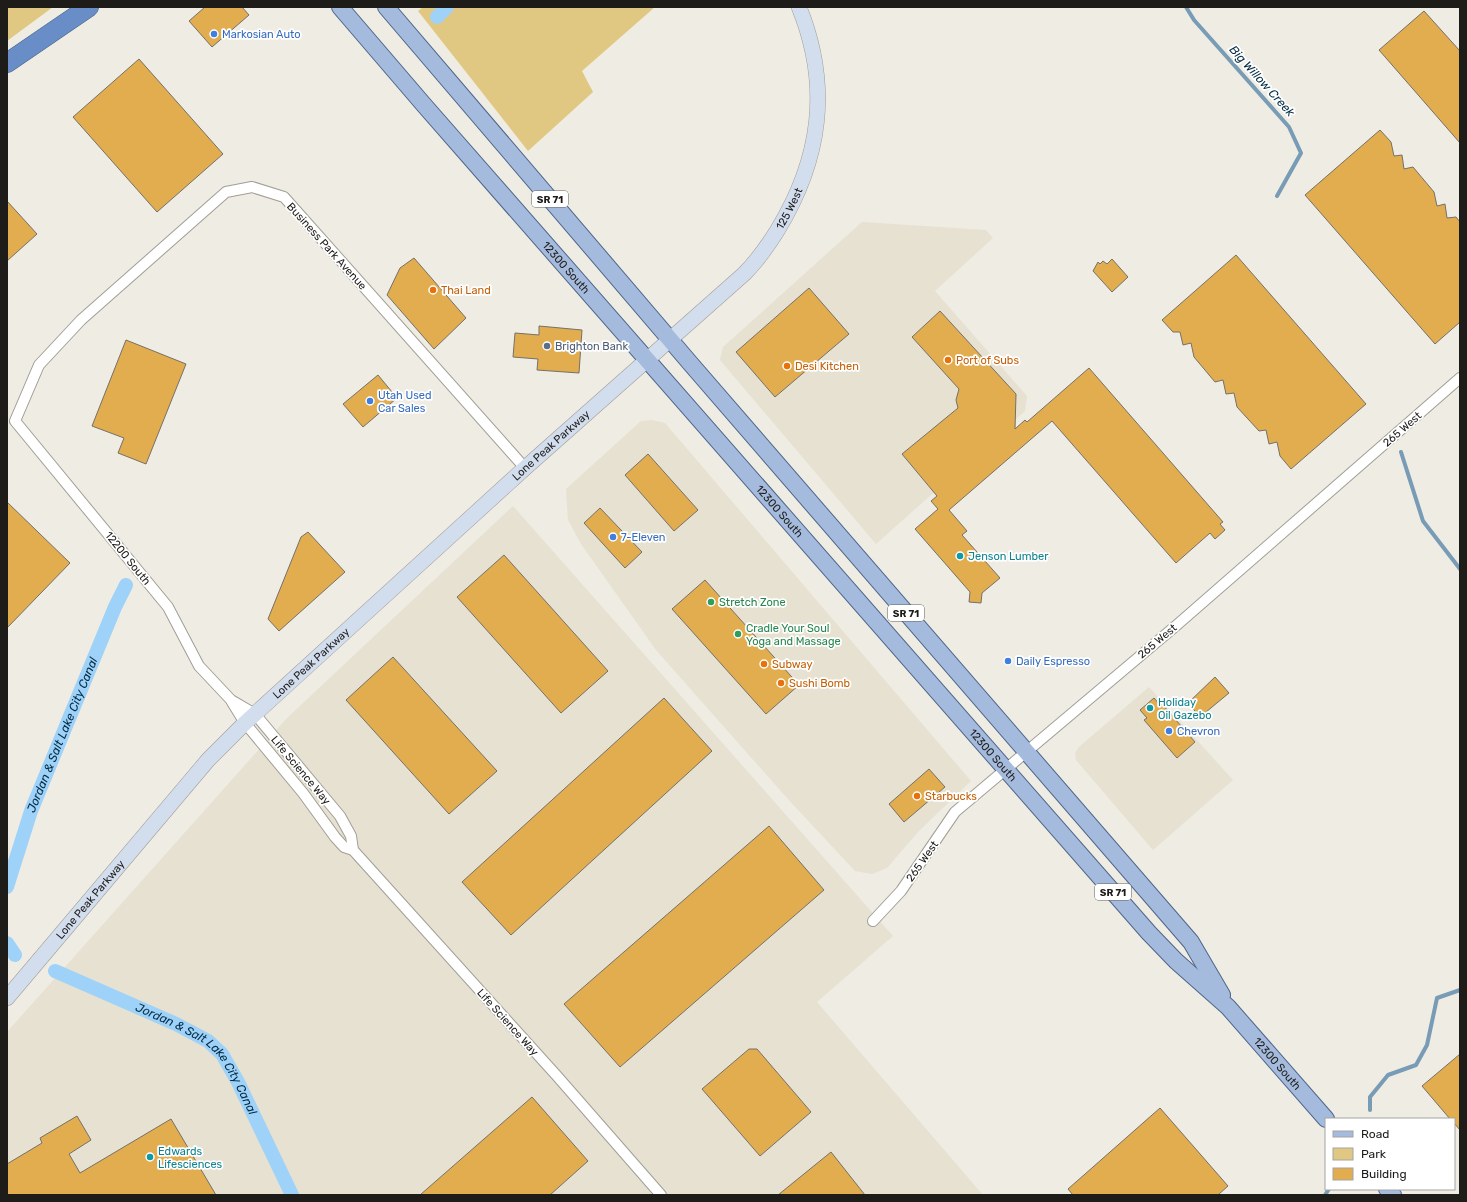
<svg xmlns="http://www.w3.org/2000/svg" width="1467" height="1202" font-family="Rubik,sans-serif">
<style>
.built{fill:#e6e1d1}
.green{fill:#e0c883}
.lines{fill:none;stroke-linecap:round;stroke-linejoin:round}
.stream{stroke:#789bb6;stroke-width:4}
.canal{stroke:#9fd2f9;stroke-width:14}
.building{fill:#e2ad4e;stroke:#75706a}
.minor-casing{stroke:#a09e96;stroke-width:12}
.secondary-casing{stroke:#a09e96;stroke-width:16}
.primary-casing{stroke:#4e658a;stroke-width:18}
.motorway-casing{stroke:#4e658a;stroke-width:20}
.minor{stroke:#fff;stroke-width:10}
.secondary{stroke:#d2ddee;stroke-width:15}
.primary{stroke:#a4bbdd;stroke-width:16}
.motorway{stroke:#688dc7;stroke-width:19}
.shop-dot{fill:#3f7fe0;stroke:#fff;stroke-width:1.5}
.food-dot{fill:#e8710a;stroke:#fff;stroke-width:1.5}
.service-dot{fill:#5c6f8a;stroke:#fff;stroke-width:1.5}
.culture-dot{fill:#0f9aa8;stroke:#fff;stroke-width:1.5}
.leisure-dot{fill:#2e9e5b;stroke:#fff;stroke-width:1.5}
.labels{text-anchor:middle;stroke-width:3.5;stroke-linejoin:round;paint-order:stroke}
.shield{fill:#fff;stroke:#62605e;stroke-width:1}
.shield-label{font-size:10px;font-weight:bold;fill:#1e1c19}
.shop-label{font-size:11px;fill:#366cbe;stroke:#fff;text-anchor:start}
.street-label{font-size:11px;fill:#1e1c19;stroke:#fff}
.food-label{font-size:11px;fill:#c56008;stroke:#fff;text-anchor:start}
.service-label{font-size:11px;fill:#4e5e75;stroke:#fff;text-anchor:start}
.culture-label{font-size:11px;fill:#0d838f;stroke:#fff;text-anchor:start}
.leisure-label{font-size:11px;fill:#27864d;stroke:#fff;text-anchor:start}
.water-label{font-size:12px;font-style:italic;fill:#032c45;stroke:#fff}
</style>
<rect width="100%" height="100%" fill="#efece3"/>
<g class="built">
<polygon points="862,222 986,230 993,238 935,291 1027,396 1025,411 876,544 720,360 723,347"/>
<polygon points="652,420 665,423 971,781 919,831 887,868 872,874 855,871 786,797 656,650 581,544 568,520 566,489 641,421"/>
<polygon points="513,506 893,936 817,1002 983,1195 7,1195 7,1032 286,719"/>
<polygon points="1149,687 1233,780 1153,850 1076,760 1075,753 1079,747"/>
</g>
<g class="green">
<polygon points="7,7 53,7 7,41"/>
<polygon points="423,7 655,7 582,71 593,92 528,151 418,11"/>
</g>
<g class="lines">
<g class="stream">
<polyline points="1186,7 1194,20 1289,127 1301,153 1277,196"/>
<polyline points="1401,452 1423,521 1460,569"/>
<polyline points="1370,1110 1370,1097 1388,1075 1416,1065 1427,1045 1437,998 1460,990"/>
<polyline points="1325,1195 1329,1189"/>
</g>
<g class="canal">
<polyline points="437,17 447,7"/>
<path id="s1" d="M7,887L31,811L115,607L126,585"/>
<polyline points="7,943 15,955"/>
<path id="s2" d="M55,971L176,1024L208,1041L222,1054L238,1082L292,1195"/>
</g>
</g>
<g class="building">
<polygon points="205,7 242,7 249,15 212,47 189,21"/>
<polygon points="1424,11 1460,51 1460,143 1379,50"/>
<polygon points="139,59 223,154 157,212 73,117"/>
<polygon points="1380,130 1391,142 1394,156 1402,155 1404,169 1413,167 1434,192 1437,206 1445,204 1447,218 1456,217 1460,222 1460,322 1435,344 1305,195"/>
<polygon points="7,201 37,234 7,261"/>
<polygon points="1236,255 1366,404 1291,469 1280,456 1277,442 1269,444 1266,430 1259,431 1237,407 1234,393 1226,394 1223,380 1215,382 1194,357 1191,343 1183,345 1180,332 1173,332 1162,320"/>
<polygon points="414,258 466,318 434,349 387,295 400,268"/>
<polygon points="1112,259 1128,277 1112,292 1093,271 1098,262 1100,264 1103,261 1107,264"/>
<polygon points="809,288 849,334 775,397 736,352"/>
<polygon points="940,311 1016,394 1015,429 1025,420 1027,422 1089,368 1223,522 1220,524 1225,530 1215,539 1210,533 1176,563 1052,421 949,510 967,531 962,535 1000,578 982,593 981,603 969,602 970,592 915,529 938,509 931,501 937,496 902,454 958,408 956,400 959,389 912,337"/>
<polygon points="539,326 582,330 579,373 537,370 538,359 513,357 515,333 539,335"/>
<polygon points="126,340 186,364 146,464 118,453 124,438 92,426"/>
<polygon points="378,375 397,398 363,427 343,404"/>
<polygon points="648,454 698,510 674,531 625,475"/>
<polygon points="7,502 70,563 7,628"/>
<polygon points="600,508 642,552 625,568 584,523"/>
<polygon points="308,532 345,572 279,631 268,619 301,537"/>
<polygon points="504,555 608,671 561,713 457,597"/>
<polygon points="705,580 799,685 766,714 672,609"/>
<polygon points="393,657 497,771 449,814 346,700"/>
<polygon points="1215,677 1229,693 1200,717 1188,703"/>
<polygon points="664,698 712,751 511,935 462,882"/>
<polygon points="1154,698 1160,705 1162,704 1195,742 1177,758 1144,720 1147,718 1140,710"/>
<polygon points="929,769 945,787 904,822 889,804"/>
<polygon points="769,826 824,890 620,1067 564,1004"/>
<polygon points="749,1049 757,1049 811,1112 760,1156 702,1089"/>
<polygon points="1460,1054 1460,1130 1454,1123 1454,1119 1450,1119 1422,1086"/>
<polygon points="532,1097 588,1161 550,1195 420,1195"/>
<polygon points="1160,1108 1228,1186 1218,1195 1073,1195 1068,1189"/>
<polygon points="77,1116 91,1140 69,1154 80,1173 171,1119 216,1195 7,1195 7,1164 42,1143 40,1138"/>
<polygon points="831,1152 865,1195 778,1195"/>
</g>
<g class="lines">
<g class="minor-casing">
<g id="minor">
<polyline points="232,702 245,723 303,793 335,837 344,847 353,850 557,1076 661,1195"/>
<polyline points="353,850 351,836 340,816 255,714 231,700 199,666 168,607 15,421 39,365 81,320 226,192 252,187 284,197 525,468"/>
<polyline points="873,921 901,891 955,812 1178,624 1460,378"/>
</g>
</g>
<g class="secondary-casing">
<g id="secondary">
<path id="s3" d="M7,998L208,760L245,723L525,468L744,274C757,261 767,247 777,231C821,159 831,86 799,7"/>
</g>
</g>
<g class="primary-casing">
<g id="primary">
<path id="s4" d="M340,7L424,105L1149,933L1176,961L1228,1007L1326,1119"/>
<polyline points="386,7 690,363 1191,942 1222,995"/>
<polyline points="1387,1189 1393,1195"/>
</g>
</g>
<g class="motorway-casing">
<polyline id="motorway" points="7,63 89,7"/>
</g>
<use href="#minor" class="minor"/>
<use href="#secondary" class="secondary"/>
<use href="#primary" class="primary"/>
<use href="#motorway" class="motorway"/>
</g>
<g class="shop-dot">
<circle cx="214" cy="34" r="4"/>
<circle cx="370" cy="401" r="4"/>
<circle cx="613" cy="537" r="4"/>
<circle cx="1008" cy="661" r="4"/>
<circle cx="1169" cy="731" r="4"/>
</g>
<g class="food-dot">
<circle cx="433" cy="290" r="4"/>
<circle cx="948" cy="360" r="4"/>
<circle cx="787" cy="366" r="4"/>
<circle cx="764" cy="664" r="4"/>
<circle cx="781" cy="683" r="4"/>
<circle cx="917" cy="796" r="4"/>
</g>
<circle class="service-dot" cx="547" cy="346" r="4"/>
<g class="culture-dot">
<circle cx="960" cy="556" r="4"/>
<circle cx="1150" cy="708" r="4"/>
<circle cx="150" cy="1157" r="4"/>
</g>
<g class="leisure-dot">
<circle cx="711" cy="602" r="4"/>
<circle cx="738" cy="634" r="4"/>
</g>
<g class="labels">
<g class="shield">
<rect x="532" y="191" width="36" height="16" rx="3"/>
<rect x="888" y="605" width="36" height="16" rx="3"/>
<rect x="1095" y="884" width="36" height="16" rx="3"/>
</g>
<g class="shield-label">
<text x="550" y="203">SR 71</text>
<text x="906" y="617">SR 71</text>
<text x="1113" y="896">SR 71</text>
</g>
<g class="shop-label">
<text x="222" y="38">Markosian Auto</text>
<text x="378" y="399">Utah Used<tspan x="378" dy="13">Car Sales</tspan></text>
<text x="621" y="541">7-Eleven</text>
<text x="1016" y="665">Daily Espresso</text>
<text x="1177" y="735">Chevron</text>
</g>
<g class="street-label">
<text dy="4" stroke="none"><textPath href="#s3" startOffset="1115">125 West</textPath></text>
<text transform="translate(327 246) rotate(48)" y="4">Business Park Avenue</text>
<text dy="4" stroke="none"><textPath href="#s4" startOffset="345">12300 South</textPath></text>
<text transform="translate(1402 429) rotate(-41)" y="4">265 West</text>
<text dy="4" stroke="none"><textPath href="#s3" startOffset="777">Lone Peak Parkway</textPath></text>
<text dy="4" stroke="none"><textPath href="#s4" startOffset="669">12300 South</textPath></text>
<text transform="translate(128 558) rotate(51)" y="4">12200 South</text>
<text transform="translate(1157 641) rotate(-40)" y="4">265 West</text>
<text dy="4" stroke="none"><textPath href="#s3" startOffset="453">Lone Peak Parkway</textPath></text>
<text dy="4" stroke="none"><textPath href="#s4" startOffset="993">12300 South</textPath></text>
<text transform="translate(301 770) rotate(50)" y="4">Life Science Way</text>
<text transform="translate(922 861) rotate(-55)" y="4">265 West</text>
<text dy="4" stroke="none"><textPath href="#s3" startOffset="129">Lone Peak Parkway</textPath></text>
<text transform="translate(508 1022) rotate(48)" y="4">Life Science Way</text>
<text dy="4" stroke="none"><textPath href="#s4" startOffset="1413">12300 South</textPath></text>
</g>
<g class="food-label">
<text x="441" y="294">Thai Land</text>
<text x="956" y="364">Port of Subs</text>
<text x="795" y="370">Desi Kitchen</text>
<text x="772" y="668">Subway</text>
<text x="789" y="687">Sushi Bomb</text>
<text x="925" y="800">Starbucks</text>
</g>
<g class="service-label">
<text x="555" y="350">Brighton Bank</text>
</g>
<g class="culture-label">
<text x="968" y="560">Jenson Lumber</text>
<text x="1158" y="706">Holiday<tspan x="1158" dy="13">Oil Gazebo</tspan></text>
<text x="158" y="1155">Edwards<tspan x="158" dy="13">Lifesciences</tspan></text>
</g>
<g class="leisure-label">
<text x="719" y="606">Stretch Zone</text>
<text x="746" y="632">Cradle Your Soul<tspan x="746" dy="13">Yoga and Massage</tspan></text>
</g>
<g class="water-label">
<text transform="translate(1262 81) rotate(48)" y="4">Big Willow Creek</text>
<text dy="4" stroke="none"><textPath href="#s1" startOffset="162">Jordan &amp; Salt Lake City Canal</textPath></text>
<text dy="4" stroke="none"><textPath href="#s2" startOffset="172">Jordan &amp; Salt Lake City Canal</textPath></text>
</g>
</g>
<rect width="1467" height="1202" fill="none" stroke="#1e1c19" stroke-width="16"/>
<rect x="1325" y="1118" width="130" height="72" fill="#ffffff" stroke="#a5a4a3"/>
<rect x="1333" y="1131" width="20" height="6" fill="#a4bbdd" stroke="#a5a4a3"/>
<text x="1361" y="1138" font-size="12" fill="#1e1c19">Road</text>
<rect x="1333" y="1148" width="20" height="12" fill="#e0c883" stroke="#a5a4a3"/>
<text x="1361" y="1158" font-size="12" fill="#1e1c19">Park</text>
<rect x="1333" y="1168" width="20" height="12" fill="#e2ad4e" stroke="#a5a4a3"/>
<text x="1361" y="1178" font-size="12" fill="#1e1c19">Building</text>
</svg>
